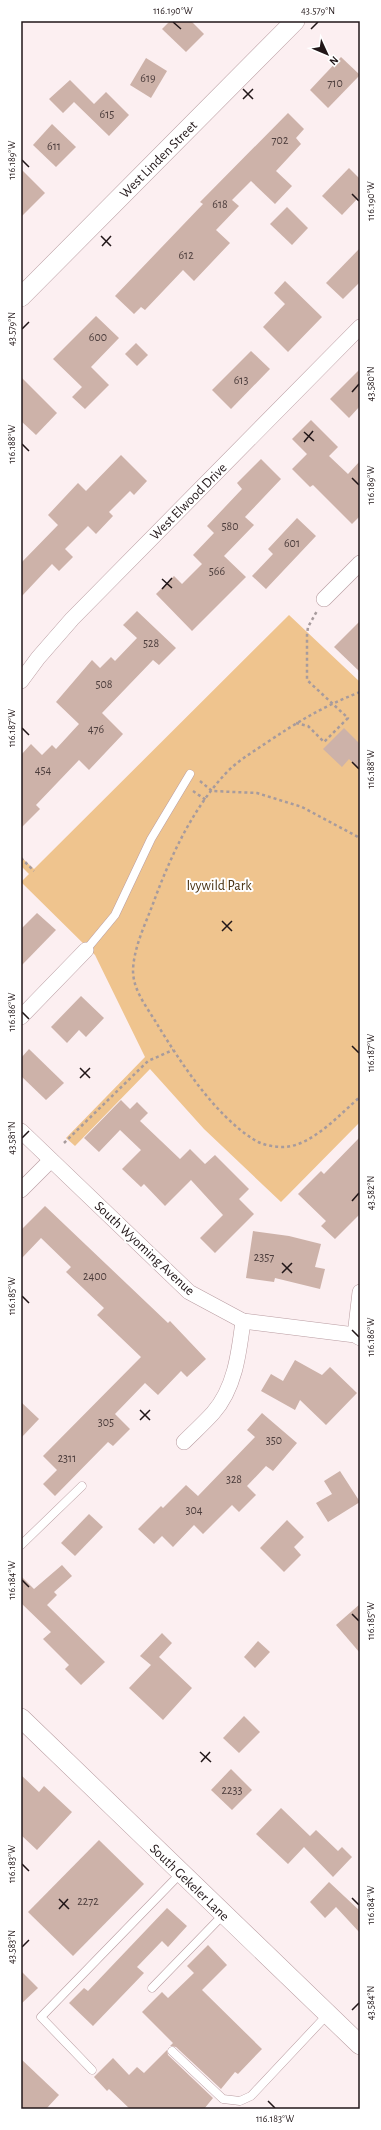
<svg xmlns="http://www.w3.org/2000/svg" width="381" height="2130" font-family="'Alegreya Sans',sans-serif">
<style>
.green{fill:#efc48e}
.building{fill:#cdb2a9}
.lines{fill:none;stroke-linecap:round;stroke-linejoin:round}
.service-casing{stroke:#b99ca1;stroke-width:9}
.minor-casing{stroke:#b99ca1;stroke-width:16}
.tertiary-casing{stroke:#b99ca1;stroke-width:20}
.path{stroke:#a79b9d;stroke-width:2.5;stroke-dasharray:3 3;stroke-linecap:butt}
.service{stroke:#fff;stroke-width:8}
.minor{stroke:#fff;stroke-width:15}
.tertiary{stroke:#fff;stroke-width:19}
.ticks{fill:none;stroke:#211618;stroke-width:1.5}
.labels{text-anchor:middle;stroke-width:4;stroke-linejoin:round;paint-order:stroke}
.number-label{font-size:12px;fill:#4c3d3c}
.street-label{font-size:14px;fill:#211618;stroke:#fff}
.park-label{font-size:14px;fill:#473010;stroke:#fff}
.neatline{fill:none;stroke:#211618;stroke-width:1.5}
.ticks-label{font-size:10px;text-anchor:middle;fill:#211618}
</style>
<rect width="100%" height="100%" fill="#fceff1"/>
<polygon class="green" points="289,615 360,682 360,1122 281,1202 204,1129 150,1069 75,1146 66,1138 145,1057 95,955 21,882 29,874 21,866 21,857 34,869"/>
<g class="building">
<polygon points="170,21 191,21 204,34 186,52 162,29"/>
<polygon points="341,57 360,75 328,108 310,90"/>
<polygon points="146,58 167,71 151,98 130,85"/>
<polygon points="70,80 94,104 106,92 129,115 109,136 74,102 63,113 49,99"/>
<polygon points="288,113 304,129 296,138 301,144 276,171 292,186 275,204 251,181 232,200 239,206 216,230 230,243 194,281 183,270 145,310 141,307 134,314 115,296 203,204 200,202"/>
<polygon points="52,124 76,147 56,167 33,145"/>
<polygon points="349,168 360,179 360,196 342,215 322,196"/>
<polygon points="21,169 45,193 21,217"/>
<polygon points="287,207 308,228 292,245 270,224"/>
<polygon points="360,248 360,282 343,299 326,283"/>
<polygon points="285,281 322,317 288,352 263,327 285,304 274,293"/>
<polygon points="96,316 119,338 91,367 109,385 85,409 72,397 82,387 53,359"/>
<polygon points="136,343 148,355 137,366 125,354"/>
<polygon points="251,351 270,369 231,409 212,390"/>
<polygon points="360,369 360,406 349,418 330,399"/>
<polygon points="21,377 57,413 36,435 21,421"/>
<polygon points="311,420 338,447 329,456 348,474 360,461 360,516 352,524 313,485 310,487 292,469 307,454 292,439"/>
<polygon points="121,455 147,481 134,495 130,491 109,512 113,516 96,534 88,526 65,549 73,557 59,571 52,564 21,597 21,563 58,525 48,515 78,483 86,491"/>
<polygon points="261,459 281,479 245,517 254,525 224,556 246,577 192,631 156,594 174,576 182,584 202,564 193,555 214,533 207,526 242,489 237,483"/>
<polygon points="297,518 316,536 266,589 252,576 273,554 268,549"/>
<polygon points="137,611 176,648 159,665 153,660 102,713 123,734 89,770 79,760 36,805 40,809 21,828 21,755 31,744 42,755 52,745 56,749 79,724 56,702 92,660 100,668 111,657 115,661 137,638 123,625"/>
<polygon points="360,621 360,672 334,647"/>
<polygon points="344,728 360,744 360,770 349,759 342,767 323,749"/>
<polygon points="37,913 56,930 21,966 21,929"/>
<polygon points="81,996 104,1018 86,1037 79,1030 67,1043 51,1027"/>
<polygon points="29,1049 64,1083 46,1100 21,1076 21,1058"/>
<polygon points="121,1100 130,1109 137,1102 148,1113 140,1121 180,1159 190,1149 205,1164 215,1155 249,1189 239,1199 254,1214 215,1253 200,1238 223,1215 191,1180 165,1206 144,1184 141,1187 122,1169 141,1150 120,1130 99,1152 84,1138"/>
<polygon points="360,1137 360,1214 335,1239 321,1226 326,1221 298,1194 321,1171 324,1174"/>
<polygon points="45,1206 168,1323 170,1321 206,1359 187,1377 181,1371 158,1395 145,1383 115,1414 130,1429 113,1446 108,1442 55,1496 43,1484 57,1470 43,1456 141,1357 97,1315 104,1308 66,1272 71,1267 41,1238 21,1259 21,1230"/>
<polygon points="253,1231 289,1236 321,1244 315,1267 325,1269 320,1289 275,1278 274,1282 246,1278"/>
<polygon points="295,1360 322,1375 330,1367 357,1393 326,1425 300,1400 295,1410 261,1391 271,1374 283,1381"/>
<polygon points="21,1402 39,1419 21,1438"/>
<polygon points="262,1413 297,1443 273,1471 266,1466 247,1486 256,1495 239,1512 232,1505 203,1534 194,1525 173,1547 162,1536 154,1544 138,1529 161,1506 163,1508 186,1485 198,1496 255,1437 247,1430"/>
<polygon points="340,1471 360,1502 328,1522 316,1503 332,1494 324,1481"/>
<polygon points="89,1514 103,1527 75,1556 61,1543"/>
<polygon points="287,1520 304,1537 294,1547 301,1555 284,1572 260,1548"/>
<polygon points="62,1565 72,1576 54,1592 57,1595 47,1605 105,1662 81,1685 65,1669 69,1665 43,1639 51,1632 21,1603 21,1576 34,1589"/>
<polygon points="360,1604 360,1653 336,1625"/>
<polygon points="162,1633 172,1643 159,1657 192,1688 163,1720 129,1688 151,1665 140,1656"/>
<polygon points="258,1641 270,1652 255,1668 244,1657"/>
<polygon points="244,1716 260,1732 239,1753 223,1738"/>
<polygon points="231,1769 252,1790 232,1810 211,1790"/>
<polygon points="21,1775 39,1792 44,1786 72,1812 37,1850 21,1835"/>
<polygon points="281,1808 310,1836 316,1830 338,1851 342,1847 352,1857 333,1877 304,1847 288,1864 256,1834"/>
<polygon points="99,1840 144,1884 73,1956 28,1912"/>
<polygon points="329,1882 360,1911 360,1933 336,1907 325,1918 310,1902"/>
<polygon points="167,1908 187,1926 168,1947 162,1941 137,1967 144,1973 93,2026 69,2003 84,1988 88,1991"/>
<polygon points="208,1945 227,1965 202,1990 262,2049 238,2074 235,2072 221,2089 176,2047 170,2046 173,2043 142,2012 162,1992 168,1998 194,1973 187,1966"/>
<polygon points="21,1971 38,1988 21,2004"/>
<polygon points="167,2050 168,2055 213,2098 204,2109 130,2109 109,2089 107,2091 94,2077 113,2058 129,2075 137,2067 144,2073"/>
<polygon points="21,2059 59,2095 46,2109 21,2109"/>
</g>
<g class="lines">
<g class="service-casing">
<g id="service">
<polyline points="86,950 115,915 151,839 190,774"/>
<polyline points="21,1545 82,1486"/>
<polyline points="152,1988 224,1914"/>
<polyline points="172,2051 223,2099 240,2101 251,2096 328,2014"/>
<polyline points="92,2070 41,2017 181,1873"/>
</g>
</g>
<g class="minor-casing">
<g id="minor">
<polyline points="324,599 360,563"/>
<polyline points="21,681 38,658 72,619 360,327"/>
<polyline points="21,1017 86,950"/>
<polyline points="21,1131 189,1292 243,1321 355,1335 360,1338"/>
<polyline points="21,1190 51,1160"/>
<polyline points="355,1335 360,1292"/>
<path d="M184,1442C194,1432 204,1423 213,1413C235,1388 239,1353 243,1321"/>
</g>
</g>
<g class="tertiary-casing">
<g id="tertiary">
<polyline points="21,297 295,21"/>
<polyline points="21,1718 360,2045"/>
</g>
</g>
<g class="path">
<path d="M360,692C322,707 299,721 266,743C253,752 239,760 228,771C194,806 171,855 154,901C146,923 134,946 133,970C133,991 147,1007 157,1024C181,1063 214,1114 253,1139C262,1145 273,1147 284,1147C312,1146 340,1114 360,1097"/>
<polyline points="296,723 308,726 324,742 348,718 307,680 307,635 308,627 317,611"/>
<polyline points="200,781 212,791 257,793 302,807 360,838"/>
<polyline points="193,791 206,800"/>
<polyline points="21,858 34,871"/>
<polyline points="64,1143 148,1061 173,1050"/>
</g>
<use href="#service" class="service"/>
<use href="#minor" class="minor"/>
<use href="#tertiary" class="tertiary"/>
</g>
<path class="ticks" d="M173,22L181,29M311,29L318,22M243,89L253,99M243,99L253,89M22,160L29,167M352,194L359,201M101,236L111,246M102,246L111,236M22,329L29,322M352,392L359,384M304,432L314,441M304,442L313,431M22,444L29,451M352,478L359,485M162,579L172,588M162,589L172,578M22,728L29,735M352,762L359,769M222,921L232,931M222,931L232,921M22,1012L29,1019M352,1046L359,1053M80,1068L90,1078M80,1078L90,1068M22,1138L29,1131M352,1201L359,1193M282,1263L292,1273M282,1273L292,1263M22,1296L29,1303M352,1330L359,1337M140,1410L150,1420M140,1420L150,1410M22,1580L29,1587M352,1614L359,1621M200,1752L211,1762M201,1762L210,1752M22,1864L29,1871M352,1898L359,1905M59,1899L69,1909M59,1909L68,1899M22,1947L29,1940M352,2010L359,2003M268,2101L275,2108"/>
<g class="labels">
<g class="number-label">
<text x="148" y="82">619</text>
<text x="335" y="87">710</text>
<text x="107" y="118">615</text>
<text x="280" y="144">702</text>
<text x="54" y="150">611</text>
<text x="220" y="208">618</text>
<text x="186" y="259">612</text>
<text x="98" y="341">600</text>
<text x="241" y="384">613</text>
<text x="230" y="530">580</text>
<text x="292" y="547">601</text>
<text x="217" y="575">566</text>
<text x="151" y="647">528</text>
<text x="104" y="688">508</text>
<text x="96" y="733">476</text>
<text x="43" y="774">454</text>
<text x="264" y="1261">2357</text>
<text x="95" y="1280">2400</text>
<text x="106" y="1426">305</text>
<text x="274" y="1444">350</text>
<text x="67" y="1462">2311</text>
<text x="234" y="1483">328</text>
<text x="194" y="1514">304</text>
<text x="232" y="1794">2233</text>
<text x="88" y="1905">2272</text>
</g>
<g class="street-label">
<text transform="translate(158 159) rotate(-45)" y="5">West Linden Street</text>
<text transform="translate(188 501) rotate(-45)" y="5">West Elwood Drive</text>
<text transform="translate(145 1248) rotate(43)" y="5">South Wyoming Avenue</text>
<text transform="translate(190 1882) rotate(44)" y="5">South Gekeler Lane</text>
</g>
<g class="park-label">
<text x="219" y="890">Ivywild Park</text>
</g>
</g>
<rect width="381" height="2130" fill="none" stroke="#ffffff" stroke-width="44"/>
<g transform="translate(327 54) rotate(134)" stroke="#ffffff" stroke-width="3" paint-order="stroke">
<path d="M0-3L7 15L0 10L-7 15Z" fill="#211618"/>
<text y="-6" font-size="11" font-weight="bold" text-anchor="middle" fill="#211618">N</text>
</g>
<rect x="22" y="22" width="337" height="2086" class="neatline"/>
<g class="ticks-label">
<text x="173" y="14">116.190°W</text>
<text x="318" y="14">43.579°N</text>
<text transform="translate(11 160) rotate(-90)" y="4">116.189°W</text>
<text transform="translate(370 201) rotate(-90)" y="4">116.190°W</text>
<text transform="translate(11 329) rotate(-90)" y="4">43.579°N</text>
<text transform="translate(370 384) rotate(-90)" y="4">43.580°N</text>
<text transform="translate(11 444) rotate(-90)" y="4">116.188°W</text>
<text transform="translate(370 485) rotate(-90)" y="4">116.189°W</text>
<text transform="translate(11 728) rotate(-90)" y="4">116.187°W</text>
<text transform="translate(370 769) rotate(-90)" y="4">116.188°W</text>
<text transform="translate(11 1012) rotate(-90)" y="4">116.186°W</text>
<text transform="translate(370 1053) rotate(-90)" y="4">116.187°W</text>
<text transform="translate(11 1138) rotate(-90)" y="4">43.581°N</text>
<text transform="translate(370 1193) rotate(-90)" y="4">43.582°N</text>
<text transform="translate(11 1296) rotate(-90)" y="4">116.185°W</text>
<text transform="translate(370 1337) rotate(-90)" y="4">116.186°W</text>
<text transform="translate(11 1580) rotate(-90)" y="4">116.184°W</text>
<text transform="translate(370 1621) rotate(-90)" y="4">116.185°W</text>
<text transform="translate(11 1864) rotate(-90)" y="4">116.183°W</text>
<text transform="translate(370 1905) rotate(-90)" y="4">116.184°W</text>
<text transform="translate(11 1947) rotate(-90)" y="4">43.583°N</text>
<text transform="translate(370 2003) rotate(-90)" y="4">43.584°N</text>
<text x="275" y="2122">116.183°W</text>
</g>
</svg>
